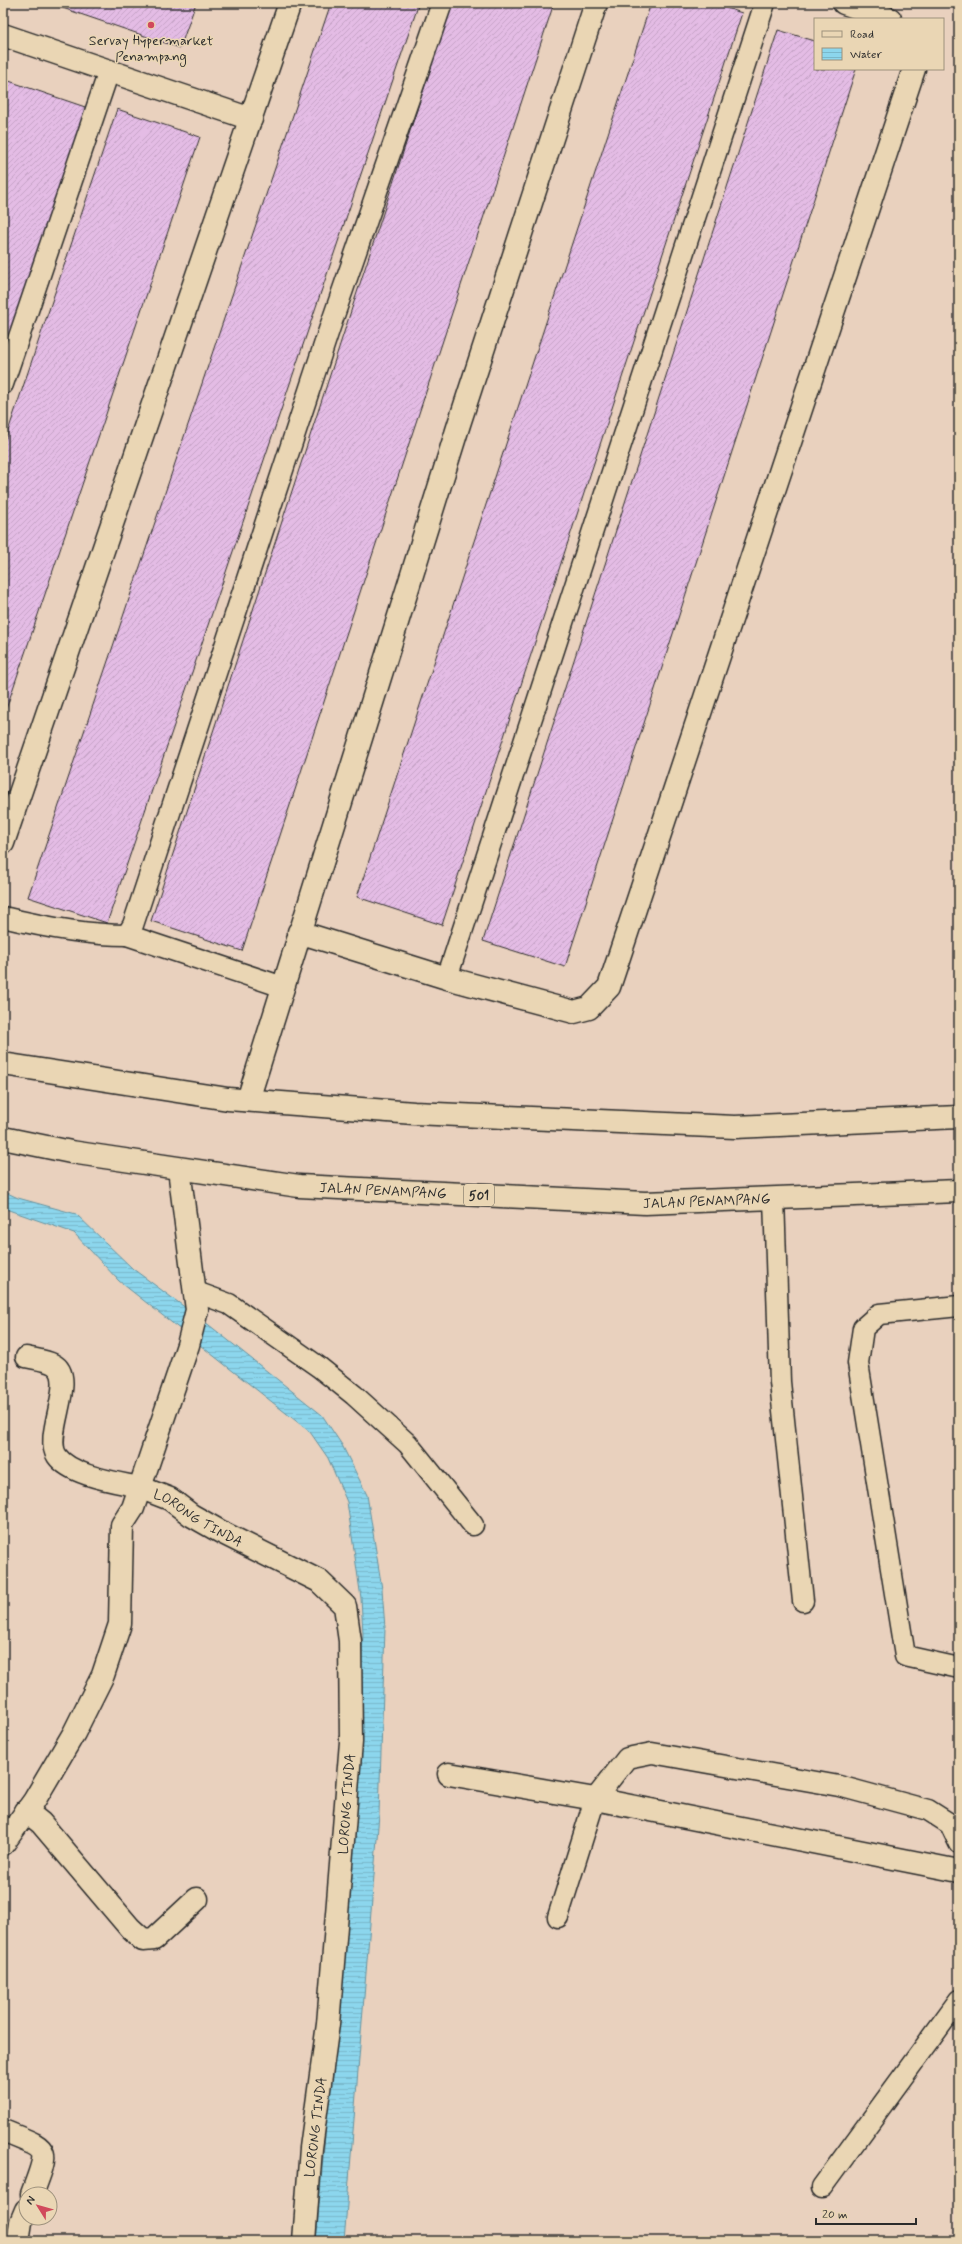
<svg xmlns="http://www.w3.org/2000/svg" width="962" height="2244" font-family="Mynerve,sans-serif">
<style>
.water{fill:url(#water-rules);stroke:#65929f}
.building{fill:url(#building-hatch);stroke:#2b2b2b}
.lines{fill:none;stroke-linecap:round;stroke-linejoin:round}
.service-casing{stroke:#2b2b2b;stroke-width:23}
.minor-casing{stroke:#2b2b2b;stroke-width:25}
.primary-casing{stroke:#2b2b2b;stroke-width:25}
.service{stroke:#ead6b4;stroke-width:20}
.minor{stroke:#ead6b4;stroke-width:22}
.primary{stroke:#ead6b4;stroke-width:22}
.poi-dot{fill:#d1495b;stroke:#ead6b4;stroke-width:1.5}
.labels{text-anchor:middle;stroke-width:3;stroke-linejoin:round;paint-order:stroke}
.shield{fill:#ead6b4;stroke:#645e54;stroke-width:1}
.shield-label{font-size:13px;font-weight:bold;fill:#2b2b2b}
.poi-label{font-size:14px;fill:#2b2b2b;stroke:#ead6b4}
.street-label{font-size:14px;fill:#2b2b2b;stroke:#ead6b4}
</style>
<defs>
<pattern id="water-rules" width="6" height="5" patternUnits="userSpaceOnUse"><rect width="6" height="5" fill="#8cd6ed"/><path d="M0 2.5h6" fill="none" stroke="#79b8cb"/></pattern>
<pattern id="building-hatch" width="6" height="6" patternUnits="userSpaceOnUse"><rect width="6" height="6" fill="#e4bce5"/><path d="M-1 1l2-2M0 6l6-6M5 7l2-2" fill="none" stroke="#c4a2c5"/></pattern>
</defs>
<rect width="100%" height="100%" fill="#e9d1be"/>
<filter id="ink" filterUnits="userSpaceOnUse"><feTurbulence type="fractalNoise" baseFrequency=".025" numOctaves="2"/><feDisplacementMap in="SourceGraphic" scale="8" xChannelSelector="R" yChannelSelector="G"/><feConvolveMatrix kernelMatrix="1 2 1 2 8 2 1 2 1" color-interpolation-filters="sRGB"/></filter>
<g filter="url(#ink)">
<polygon class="water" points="3,1191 18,1198 76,1214 133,1269 209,1325 322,1415 342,1445 367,1495 382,1589 385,1628 379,1814 344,2241 316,2241 358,1741 363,1634 361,1598 347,1502 328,1458 310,1432 119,1281 74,1233 3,1208"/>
<g class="building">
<polygon points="48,3 196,3 180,48"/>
<polygon points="331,3 419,3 107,923 28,897"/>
<polygon points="452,3 554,3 242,951 151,921"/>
<polygon points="651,3 711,3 742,13 442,925 357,897"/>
<polygon points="778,30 815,41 815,69 856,69 565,967 483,941"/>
<polygon points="3,79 91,109 3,367"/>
<polygon points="117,109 200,137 3,718 3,446"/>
</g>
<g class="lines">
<g class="service-casing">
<g id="service">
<polyline points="3,384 109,71"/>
<path d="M3,917C44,927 85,935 127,935L133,925L330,327L442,3"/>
<polyline points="127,935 283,987"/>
<polyline points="447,978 765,3"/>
<polyline points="774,1198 780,1382 803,1601"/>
<polyline points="196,1292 229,1304 319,1367 354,1395 408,1444 473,1525"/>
<polyline points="959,1306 879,1314 863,1328 858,1363 905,1656 959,1668"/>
<path d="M26,1357C34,1359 45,1360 53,1364C79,1377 42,1435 57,1456C71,1476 117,1482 139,1487"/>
<polyline points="558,1917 595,1799 627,1758 652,1753 839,1786 928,1810 950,1824 959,1843"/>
<polyline points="822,2187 959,2000"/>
</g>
</g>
<g class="minor-casing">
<g id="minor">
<polyline points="844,3 890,19"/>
<polyline points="3,35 251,119"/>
<polyline points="3,843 290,3"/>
<polyline points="299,932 447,978 574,1012 589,1008 609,987 914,69"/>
<polyline points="248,1100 459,424 596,3"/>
<path id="s1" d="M139,1487L170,1499L191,1515L221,1532L319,1581L345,1606L350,1641L351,1742L328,2024L311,2148L304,2241"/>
<polyline points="449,1774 595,1799 959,1871"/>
<polyline points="26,1811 41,1823 130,1928 143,1940 154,1939 197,1899"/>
<polyline points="3,1844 34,1801 74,1733 103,1675 120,1624 122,1525 133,1508 188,1345 197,1310 179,1169"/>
<path d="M3,2131C49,2150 51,2145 32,2194"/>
<polyline points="18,2241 21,2222 26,2210"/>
</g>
</g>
<g class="primary-casing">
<g id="primary">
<polyline points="3,1064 228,1099 414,1113 735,1127 959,1117"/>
<path id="s2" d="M3,1138L71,1152L299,1186L645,1203L959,1191"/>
</g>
</g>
<use href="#service" class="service"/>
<use href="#minor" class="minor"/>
<use href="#primary" class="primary"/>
</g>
</g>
<circle class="poi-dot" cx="151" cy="25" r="4"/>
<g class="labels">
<rect class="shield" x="464" y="1184" width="30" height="22" rx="3"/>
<g class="shield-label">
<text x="479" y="1200">501</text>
</g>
<g class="poi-label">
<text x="151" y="45">Servay Hypermarket<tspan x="151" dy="16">Penampang</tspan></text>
</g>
<g class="street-label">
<text dy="5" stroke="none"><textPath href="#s2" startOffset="384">JALAN PENAMPANG</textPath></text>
<text dy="5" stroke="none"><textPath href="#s2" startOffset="708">JALAN PENAMPANG</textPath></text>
<text dy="5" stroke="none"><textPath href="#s1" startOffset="67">LORONG TINDA</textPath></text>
<text transform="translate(346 1804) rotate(-86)" y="5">LORONG TINDA</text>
<text transform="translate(315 2127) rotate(-83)" y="5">LORONG TINDA</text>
</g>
</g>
<rect width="962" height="2244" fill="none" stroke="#ead6b4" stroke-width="16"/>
<rect x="8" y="8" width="946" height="2228" fill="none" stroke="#2b2b2b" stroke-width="1.5" filter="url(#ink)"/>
<rect x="814" y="18" width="130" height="52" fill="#ead6b4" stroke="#9e927d"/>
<rect x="822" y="31" width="20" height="6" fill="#ead6b4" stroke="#9e927d"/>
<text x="850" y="38" font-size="12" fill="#2b2b2b">Road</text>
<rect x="822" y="48" width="20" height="12" fill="url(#water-rules)" stroke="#9e927d"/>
<text x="850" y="58" font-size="12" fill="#2b2b2b">Water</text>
<g transform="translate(38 2206) rotate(307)"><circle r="19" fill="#ead6b4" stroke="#9e927d"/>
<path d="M0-3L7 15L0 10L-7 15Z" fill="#d1495b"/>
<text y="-6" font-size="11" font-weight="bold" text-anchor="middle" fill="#2b2b2b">N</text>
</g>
<path d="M816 2218v6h100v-6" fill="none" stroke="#2b2b2b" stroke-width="2"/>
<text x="822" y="2218" font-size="12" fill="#2b2b2b" stroke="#ead6b4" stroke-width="3" paint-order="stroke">20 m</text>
</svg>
